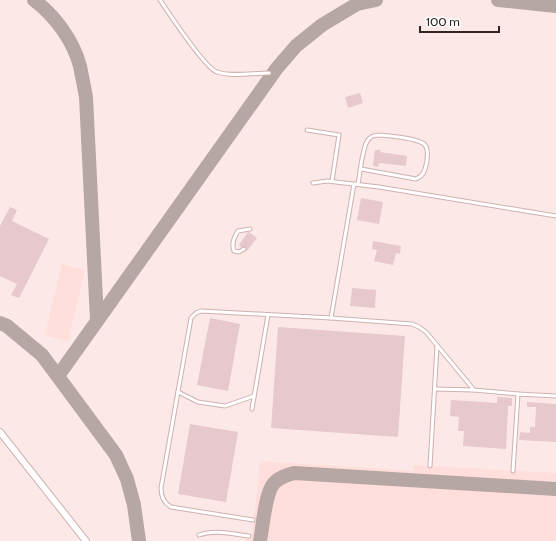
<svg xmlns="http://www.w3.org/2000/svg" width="556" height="541" font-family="Cabin,sans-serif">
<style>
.built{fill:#ffdedb}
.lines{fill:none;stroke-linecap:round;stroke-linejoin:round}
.taxiway{stroke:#b6a6a4;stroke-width:14}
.building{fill:#e7c8cd}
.service-casing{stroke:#cfb1ad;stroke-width:5}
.minor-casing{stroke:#cfb1ad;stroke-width:8}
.service{stroke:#fff;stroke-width:3}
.minor{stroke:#fff;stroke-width:6}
</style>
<rect width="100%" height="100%" fill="#fce9e7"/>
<g class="built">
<polygon points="62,264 85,270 68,341 45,335"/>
<polygon points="260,461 413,471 414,465 556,473 556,541 244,541 252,533"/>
</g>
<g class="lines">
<g class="taxiway">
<path d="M34,0C55,16 73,40 80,66C82,76 84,87 86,97L97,320"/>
<polyline points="498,0 556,6"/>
<polyline points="0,323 7,326 42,355 116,455 127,479 134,505 139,541"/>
<polyline points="58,376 277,68 296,46 322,25 357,4 376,0"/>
<path d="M260,541C263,526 265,493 274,483C280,477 287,475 294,473L556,489"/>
</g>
</g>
<g class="building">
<polygon points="360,93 363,103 348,108 345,97"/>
<polygon points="375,150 381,150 380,152 407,156 406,166 379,163 378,167 373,166"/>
<polygon points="361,198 383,202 379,224 357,220"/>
<polygon points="10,207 17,210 12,221 49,239 19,298 11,295 17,284 0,276 0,226"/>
<polygon points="248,232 249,232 257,238 247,251 246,247 241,247 239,245"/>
<polygon points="373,241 401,246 400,254 396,253 393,265 374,261 377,250 372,249"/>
<polygon points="352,288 376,290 375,308 350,306"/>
<polygon points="210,318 240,324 228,391 197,385"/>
<polygon points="278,327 405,336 398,437 271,428"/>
<polygon points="497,397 512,398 512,406 508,406 506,449 463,446 464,431 458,431 459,417 450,416 451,400 497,403"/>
<polygon points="527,402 556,404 556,442 519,440 520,432 530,433 530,427 535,427 536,407 527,407"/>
<polygon points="190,424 238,432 226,502 178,494"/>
</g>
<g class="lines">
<g class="service-casing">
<g id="service">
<path d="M160,0C168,12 206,69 217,72C232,77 252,73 269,73"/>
<polyline points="307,130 339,135 332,181"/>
<polyline points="313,183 327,181 379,187 556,216"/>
<polyline points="354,184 331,318 412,324 419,327 426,332 474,390 518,394"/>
<path d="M358,184C360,175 362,147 368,140C370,137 375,135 379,135C389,136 419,138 425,145C429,150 427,155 427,161C425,169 425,175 416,179L361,169"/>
<path d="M244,249L239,252L234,251C231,244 234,238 238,231L250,229"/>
<polyline points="435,389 474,390"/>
<polyline points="178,392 198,402 225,406 254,396"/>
<polyline points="252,409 268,315"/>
<polyline points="430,466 437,346"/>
<polyline points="513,471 518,394 556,396"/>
<path d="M253,520L171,507C164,503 161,496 161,488L191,318L196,313L201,311L331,318"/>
<path d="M199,535C215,529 232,534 249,536"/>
</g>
</g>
<g class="minor-casing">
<polyline id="minor" points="0,432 86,541"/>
</g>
<use href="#service" class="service"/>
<use href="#minor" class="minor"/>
</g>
<path d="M420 26v6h79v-6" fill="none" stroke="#312524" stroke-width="2"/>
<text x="426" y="26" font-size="12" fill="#312524" stroke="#ffffff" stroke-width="3" paint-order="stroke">100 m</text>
</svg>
